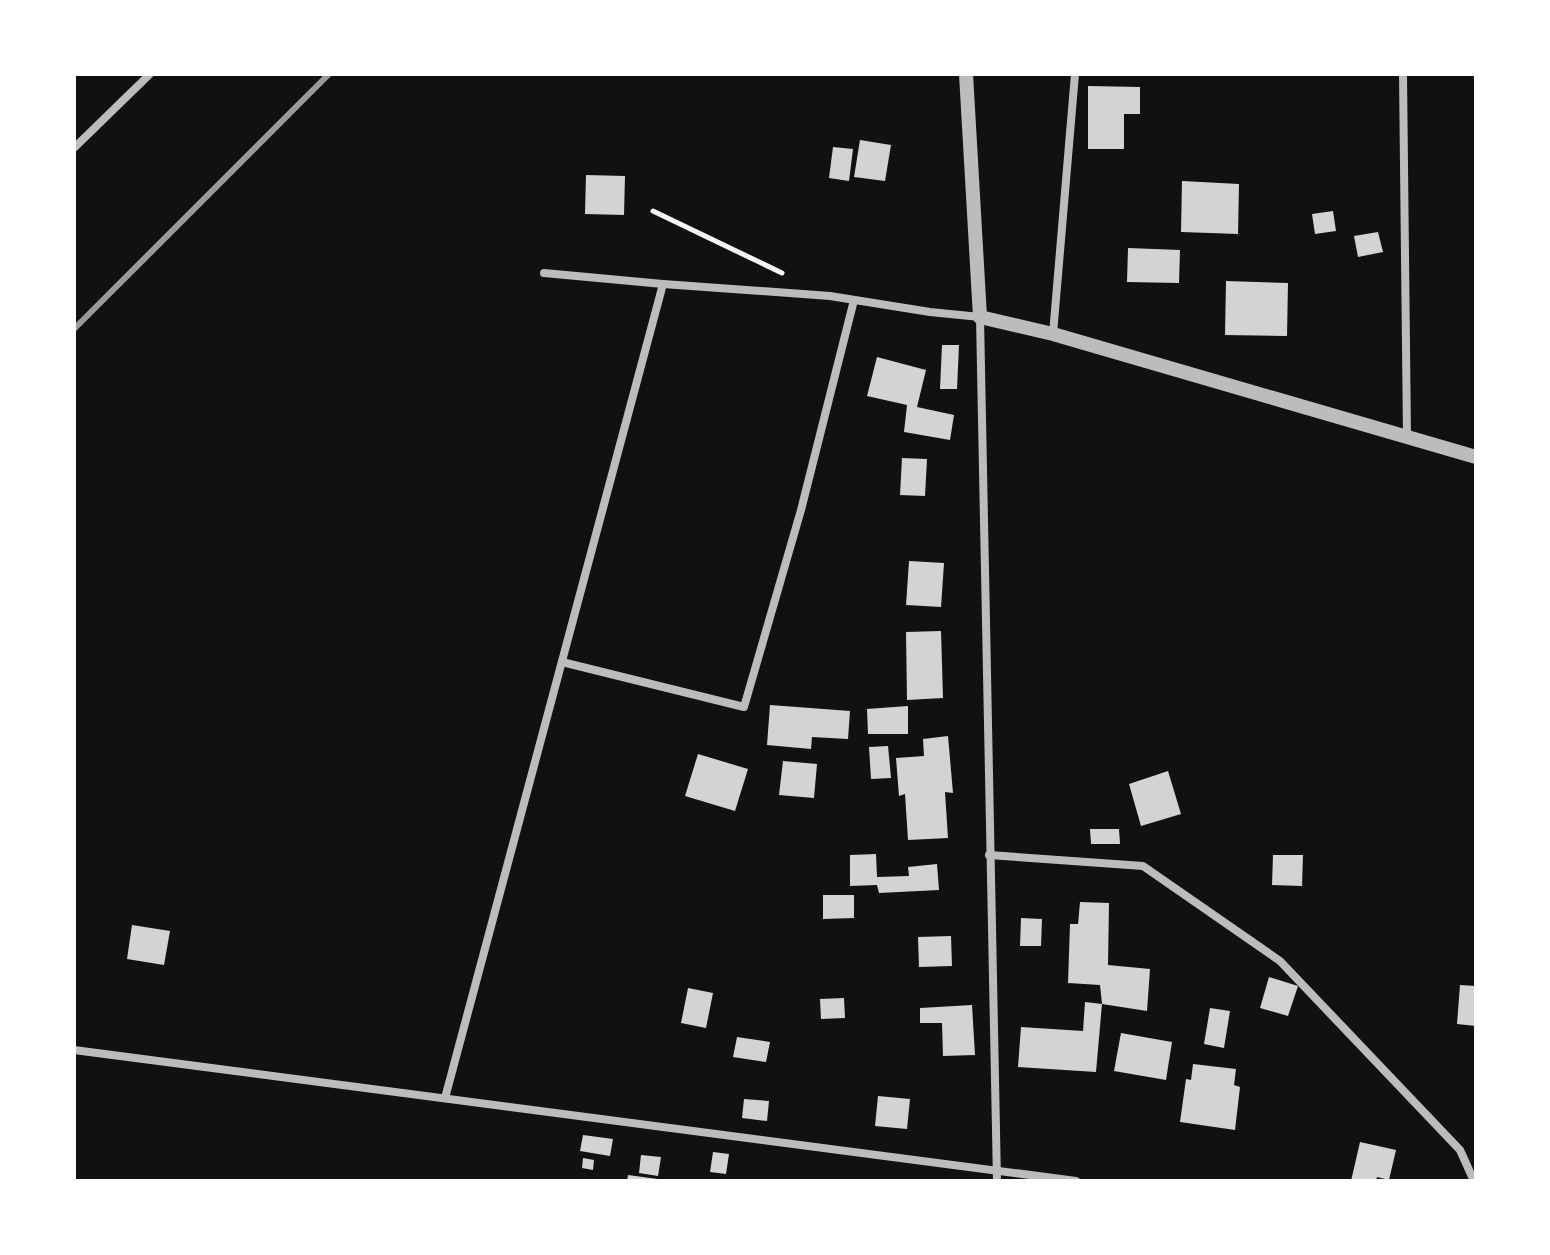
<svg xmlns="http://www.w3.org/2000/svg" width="1550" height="1255" font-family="'Open Sans',sans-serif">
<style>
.building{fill:#d3d3d3}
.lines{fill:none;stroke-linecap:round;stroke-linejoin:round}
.path{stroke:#f5f5f5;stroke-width:5}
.minor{stroke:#bcbcbc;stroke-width:8}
.tertiary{stroke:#bcbcbc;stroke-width:14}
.rail{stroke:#9a9a9a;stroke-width:6}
</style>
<rect width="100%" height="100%" fill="#111"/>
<g class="building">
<polygon points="1088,86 1140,87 1140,114 1124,114 1124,149 1088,149"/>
<polygon points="860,140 891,145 885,181 854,177"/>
<polygon points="833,147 853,149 849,181 829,178"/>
<polygon points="586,175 625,176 624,215 585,214"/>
<polygon points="1182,181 1239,184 1238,234 1181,232"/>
<polygon points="1333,211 1336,231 1315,234 1312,214"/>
<polygon points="1378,232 1383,252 1358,257 1354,236"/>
<polygon points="1128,248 1180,250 1179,283 1127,282"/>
<polygon points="1226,281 1288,283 1287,336 1225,335"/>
<polygon points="942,345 959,345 957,389 940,389"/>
<polygon points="877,357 926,370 917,407 954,415 950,440 904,432 907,405 867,396"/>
<polygon points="902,458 927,459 925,496 900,495"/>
<polygon points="909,561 944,563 941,607 906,605"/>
<polygon points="941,631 943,698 907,700 906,632"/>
<polygon points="770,705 850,711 848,739 812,737 811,749 767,745"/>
<polygon points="908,706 908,734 868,734 867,709"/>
<polygon points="948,736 953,793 945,792 948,838 908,840 905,794 899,796 896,758 924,756 923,739"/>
<polygon points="888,746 891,778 871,779 869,747"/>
<polygon points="698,754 748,769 735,811 685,796"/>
<polygon points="783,761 817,764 814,798 779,795"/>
<polygon points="1168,771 1181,814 1141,826 1129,784"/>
<polygon points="1090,829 1119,829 1120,844 1091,844"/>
<polygon points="876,854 877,877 909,876 908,867 937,864 939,890 879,893 877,885 850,886 850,855"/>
<polygon points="1273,855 1303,855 1302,886 1272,885"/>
<polygon points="823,895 854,895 854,918 823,919"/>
<polygon points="1080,902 1109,903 1108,965 1150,969 1147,1011 1102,1004 1100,985 1068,983 1070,924 1078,924"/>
<polygon points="1021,918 1042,919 1041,946 1020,946"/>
<polygon points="132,925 170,931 164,965 127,959"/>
<polygon points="951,936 952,966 919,967 918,937"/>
<polygon points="1269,977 1298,986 1288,1016 1260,1008"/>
<polygon points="1460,985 1476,986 1476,1026 1457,1024"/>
<polygon points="688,988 713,993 706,1028 681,1023"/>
<polygon points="844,998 845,1018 821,1019 820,999"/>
<polygon points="1085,1002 1102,1004 1096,1072 1018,1067 1021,1027 1083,1031"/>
<polygon points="972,1005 975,1055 943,1056 942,1023 920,1023 920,1008"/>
<polygon points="1210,1008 1230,1011 1224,1048 1204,1044"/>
<polygon points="1121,1033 1172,1042 1166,1080 1114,1071"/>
<polygon points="737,1037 770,1042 766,1062 733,1057"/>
<polygon points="1193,1064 1236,1069 1234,1085 1240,1087 1235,1130 1180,1122 1186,1079 1191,1080"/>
<polygon points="878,1096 910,1099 907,1129 875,1126"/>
<polygon points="744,1099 769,1101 767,1121 742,1118"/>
<polygon points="583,1135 613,1139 610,1156 580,1151"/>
<polygon points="1360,1142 1396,1150 1389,1180 1377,1177 1376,1181 1351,1181"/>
<polygon points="713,1152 729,1154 726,1174 710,1172"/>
<polygon points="641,1155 661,1157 658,1176 639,1173"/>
<polygon points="583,1158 594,1160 593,1170 582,1168"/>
<polygon points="628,1175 658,1179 658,1181 627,1181"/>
</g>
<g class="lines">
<polyline class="path" points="653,211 782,273"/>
<g class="minor">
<polyline points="1403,74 1407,437"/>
<polyline points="74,148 150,74"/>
<polyline points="544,273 663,284"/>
<polyline points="1053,334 1075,74"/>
<polyline points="562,662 744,707 801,510 854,300"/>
<polyline points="989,855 1143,866 1280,961 1460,1150 1474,1181"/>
<polyline points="74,1050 1076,1181"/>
<polyline points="445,1098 663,284 830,296 930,312 980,317 997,1181"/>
</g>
<polyline class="tertiary" points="966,74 980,317 1053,334 1476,457"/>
<polyline class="rail" points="74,329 329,74"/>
</g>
<rect width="1550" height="1255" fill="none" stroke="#ffffff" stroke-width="152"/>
</svg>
